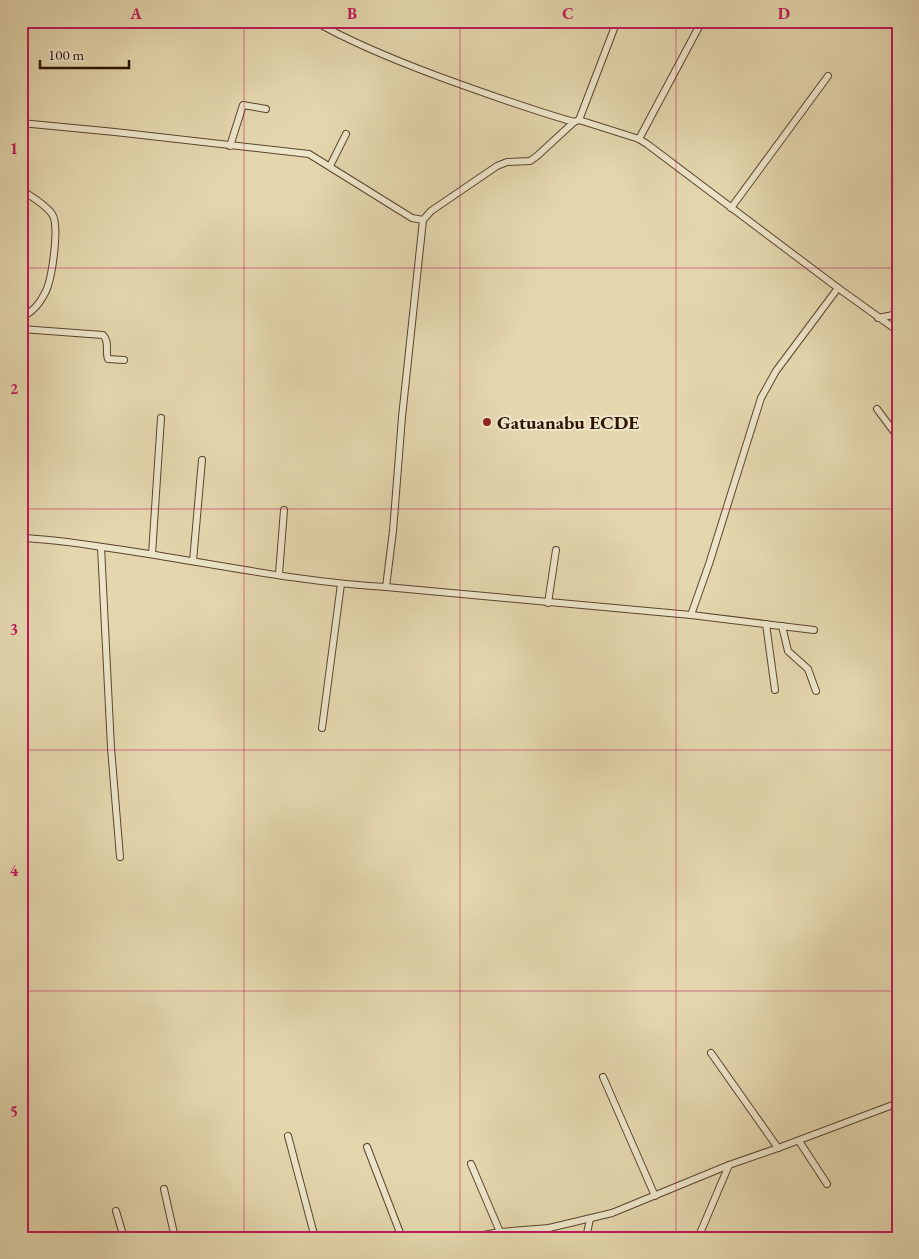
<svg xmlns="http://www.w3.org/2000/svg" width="919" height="1259" font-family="'EB Garamond',serif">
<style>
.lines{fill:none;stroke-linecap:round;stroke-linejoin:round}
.minor-casing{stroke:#5b442c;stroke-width:8}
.minor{stroke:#ede5ca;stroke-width:6}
.grid{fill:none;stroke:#c2185b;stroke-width:1;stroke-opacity:0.55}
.poi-dot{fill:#8f2418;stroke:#ede5ca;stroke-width:2}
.labels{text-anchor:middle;stroke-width:4;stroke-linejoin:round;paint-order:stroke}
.poi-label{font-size:19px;font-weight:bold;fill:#2d1300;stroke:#ede5ca;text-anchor:start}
.neatline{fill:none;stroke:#c2185b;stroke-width:2}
.grid-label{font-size:16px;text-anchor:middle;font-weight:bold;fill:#c2185b}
</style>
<rect width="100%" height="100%" fill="#e4d7ae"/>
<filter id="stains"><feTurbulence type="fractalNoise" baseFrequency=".004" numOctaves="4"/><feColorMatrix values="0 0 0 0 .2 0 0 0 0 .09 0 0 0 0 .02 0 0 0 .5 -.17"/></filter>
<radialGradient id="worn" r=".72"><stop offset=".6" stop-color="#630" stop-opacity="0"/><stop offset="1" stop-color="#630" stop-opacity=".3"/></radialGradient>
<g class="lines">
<g class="minor-casing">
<g id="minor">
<path d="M314,21C354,44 397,61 440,77C484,93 528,109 574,122L579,120L639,139L647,144L838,288L898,331"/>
<polyline points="579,120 617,21"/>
<polyline points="21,123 115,132 309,154 412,218 423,220 431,211 497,166 507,162 530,161 537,156 574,122"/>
<polyline points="639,139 702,21"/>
<polyline points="230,146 243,105 266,109"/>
<polyline points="330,166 346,134"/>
<path d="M21,190C31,196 45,204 52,214C60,225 52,280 45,293C40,303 32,313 21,317"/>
<polyline points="731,208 828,76"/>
<polyline points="878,318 898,314"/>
<path d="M21,329L103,335C110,342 105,351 108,359L124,360"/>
<polyline points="877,409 898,437"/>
<path d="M21,538C55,539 89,545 123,550C210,563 298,582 386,587L691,615L814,630"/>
<polyline points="101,547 111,748 120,857"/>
<polyline points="152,554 161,418"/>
<polyline points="193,561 202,460"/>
<polyline points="279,574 284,510"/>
<polyline points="386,587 393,531 402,417 423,220"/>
<polyline points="548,603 556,550"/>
<polyline points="691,615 709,564 761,398 776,371 838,288"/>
<polyline points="766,624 775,690"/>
<polyline points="782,626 788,651 808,669 816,691"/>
<polyline points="322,728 341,584"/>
<polyline points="711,1053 778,1148"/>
<polyline points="603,1077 655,1196"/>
<polyline points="288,1136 315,1238"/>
<polyline points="799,1141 827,1184"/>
<polyline points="367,1147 402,1238"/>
<polyline points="471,1164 500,1232"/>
<polyline points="164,1189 175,1238"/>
<polyline points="116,1211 124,1238"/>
<polyline points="467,1238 500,1232 549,1228 612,1213 729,1165 778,1148 898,1103"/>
<polyline points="544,1238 549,1228"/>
<polyline points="586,1238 590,1219"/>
<polyline points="698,1238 729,1165"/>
</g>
</g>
<use href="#minor" class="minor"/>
</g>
<path class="grid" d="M244,21V1238M460,21V1238M676,21V1238M21,268H898M21,509H898M21,750H898M21,991H898"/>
<circle class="poi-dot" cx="487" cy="422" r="5"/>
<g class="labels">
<g class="poi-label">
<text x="497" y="429">Gatuanabu ECDE</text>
</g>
</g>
<rect width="919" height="1259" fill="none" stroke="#e4d7ae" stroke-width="55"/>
<path d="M40 60v8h89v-8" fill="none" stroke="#2d1300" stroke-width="2.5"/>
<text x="48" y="60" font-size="15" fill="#2d1300" stroke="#ede5ca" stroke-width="4" paint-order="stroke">100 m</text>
<rect x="28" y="28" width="864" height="1204" class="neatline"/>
<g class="grid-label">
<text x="136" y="19">A</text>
<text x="352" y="19">B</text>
<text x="568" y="19">C</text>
<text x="784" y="19">D</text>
<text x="14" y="154">1</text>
<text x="14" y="394">2</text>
<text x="14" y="635">3</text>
<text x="14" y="876">4</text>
<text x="14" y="1117">5</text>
</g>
<rect width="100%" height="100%" filter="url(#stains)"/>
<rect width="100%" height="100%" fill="url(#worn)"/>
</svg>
